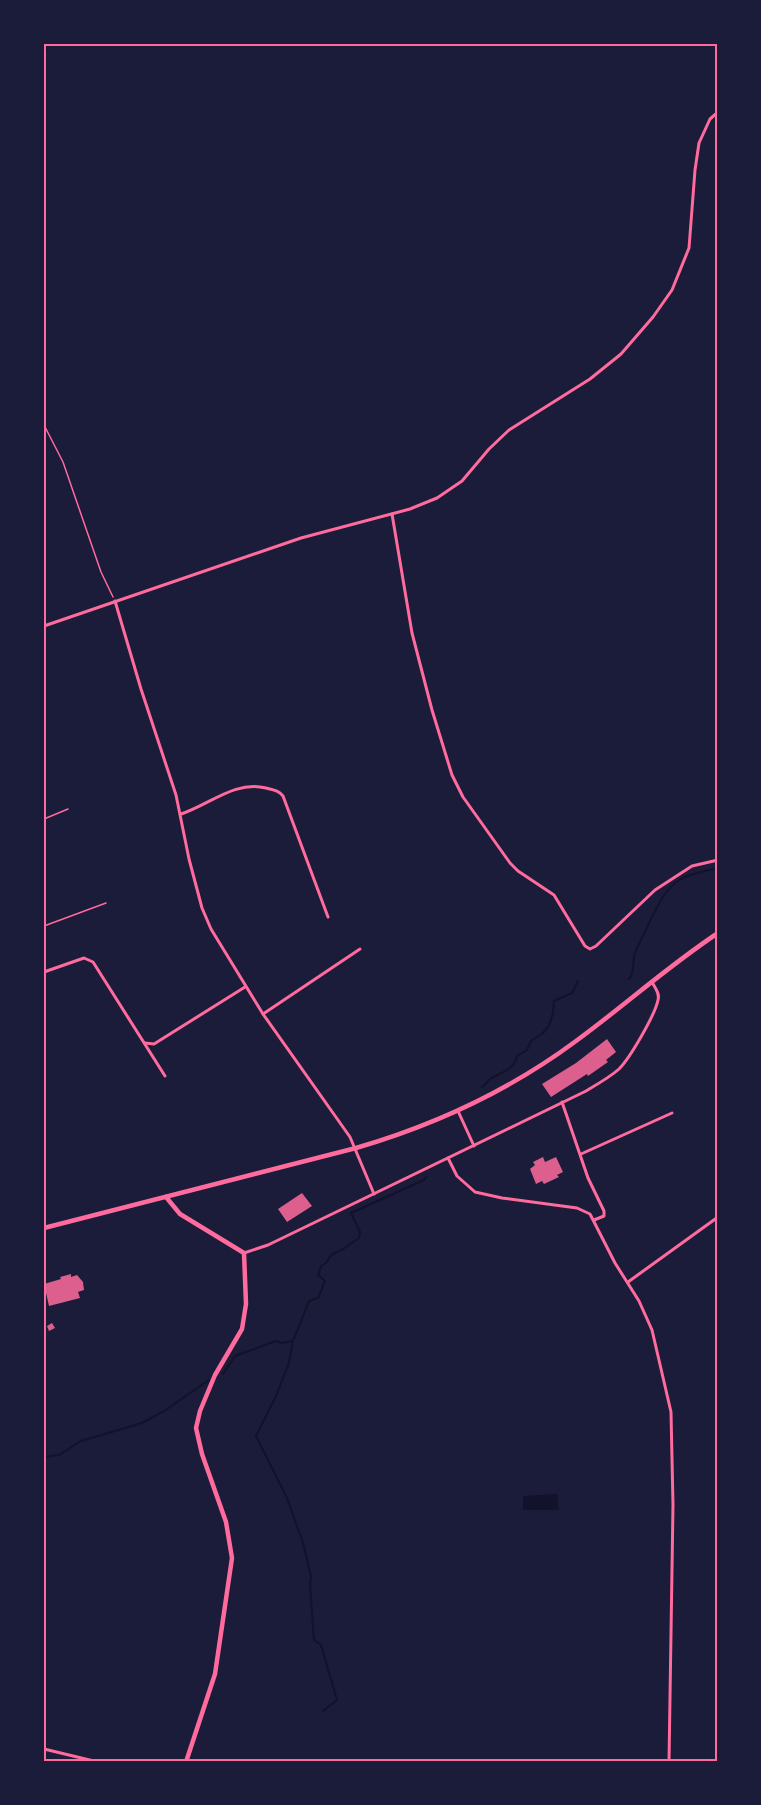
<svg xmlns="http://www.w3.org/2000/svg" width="761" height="1805" font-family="'PT Sans',sans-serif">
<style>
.water{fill:#12122b}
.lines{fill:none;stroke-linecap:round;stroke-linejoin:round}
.stream{stroke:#12122b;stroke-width:2}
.building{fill:#dd5f8e}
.path{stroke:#ff6b9d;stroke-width:1.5}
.service{stroke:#ff6b9d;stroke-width:1.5}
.minor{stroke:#ff6b9d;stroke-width:3}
.tertiary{stroke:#ff6b9d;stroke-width:4.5}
.neatline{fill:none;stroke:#ff6b9d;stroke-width:2}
</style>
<rect width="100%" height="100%" fill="#1b1b3a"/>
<polygon class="water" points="557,1494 559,1510 523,1510 523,1496"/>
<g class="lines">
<g class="stream">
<polyline points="44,55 46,50 45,44"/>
<path d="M629,979C635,973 632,962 635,953C640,941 646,930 651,919C670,880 677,877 718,868"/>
<path d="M482,1087C485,1086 486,1083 489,1080C499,1072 513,1072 517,1056L527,1050L531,1041L543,1033L549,1026L553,1013L554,1001L572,993L578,981"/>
<polyline points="293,1341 289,1363 276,1396 256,1436 287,1498 303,1543 311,1576 310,1586 314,1640 321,1645 337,1700 323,1711"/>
<polyline points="223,1374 235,1356 276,1341 282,1343 293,1341 309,1301 318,1298 325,1281 318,1275 321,1266 326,1263 331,1255 343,1249 359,1238 360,1232 351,1213 424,1180 426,1177"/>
<polyline points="44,1457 59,1455 81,1441 142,1423 164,1411 209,1380"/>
</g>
</g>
<g class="building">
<polygon points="607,1039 616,1052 606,1060 608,1062 588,1076 587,1074 551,1097 542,1084 576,1063"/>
<polygon points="543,1157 545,1162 556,1157 563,1172 557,1175 559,1177 544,1184 542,1181 536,1184 530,1169 535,1165 533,1162"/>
<polygon points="302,1193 312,1206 287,1222 278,1209"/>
<polygon points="71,1274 71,1277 77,1275 83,1282 84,1290 78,1292 80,1298 49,1306 44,1284 61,1279 60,1277"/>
<polygon points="52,1323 55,1328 49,1331 47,1326"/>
</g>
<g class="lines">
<polyline class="path" points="44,425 63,462 101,572 113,597"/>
<g class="service">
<polyline points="44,819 68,809"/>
<polyline points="44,926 106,903"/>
</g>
<g class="minor">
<polyline points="392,514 412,633 432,710 452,775 463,797 510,863 518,871 554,895 585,946 590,949 596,946 655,890 692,866 718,860"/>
<polyline points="115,601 141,689 176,795 189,859 202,908 211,929 263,1014 350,1137 374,1194"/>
<polyline points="44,626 301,538 410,509 437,498 462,481 489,449 509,430 590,379 621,354 653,317 672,290 689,248 695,170 699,143 710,119 718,112"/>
<path d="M181,814C209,805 235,780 266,788C273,790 278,790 283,796L328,917"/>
<polyline points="44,972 84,958 93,962 165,1076"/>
<polyline points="263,1014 360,949"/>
<polyline points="145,1043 154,1044 245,987"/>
<polyline points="562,1102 588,1178 604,1211 604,1216 594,1220"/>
<polyline points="458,1111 474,1146"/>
<polyline points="581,1154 672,1113"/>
<polyline points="448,1158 457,1176 475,1192 502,1198 577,1208 590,1214 615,1263 639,1301 652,1330 671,1412 673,1505 669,1762"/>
<path d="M244,1253L268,1245L584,1092C596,1085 609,1078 619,1069C630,1058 655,1015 658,1000C660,993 655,988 652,982"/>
<polyline points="628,1282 718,1217"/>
<polyline points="44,1749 98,1762"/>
</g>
<g class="tertiary">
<polyline points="166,1197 180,1214 244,1253 246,1304 242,1329 215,1375 200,1411 196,1428 202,1454 226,1522 232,1558 215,1674 186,1762"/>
<path d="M44,1228L356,1148C435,1125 510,1090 576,1041C624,1006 668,966 718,933"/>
</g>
</g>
<rect width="761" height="1805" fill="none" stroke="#1b1b3a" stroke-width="90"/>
<rect x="45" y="45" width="671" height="1715" class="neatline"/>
</svg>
